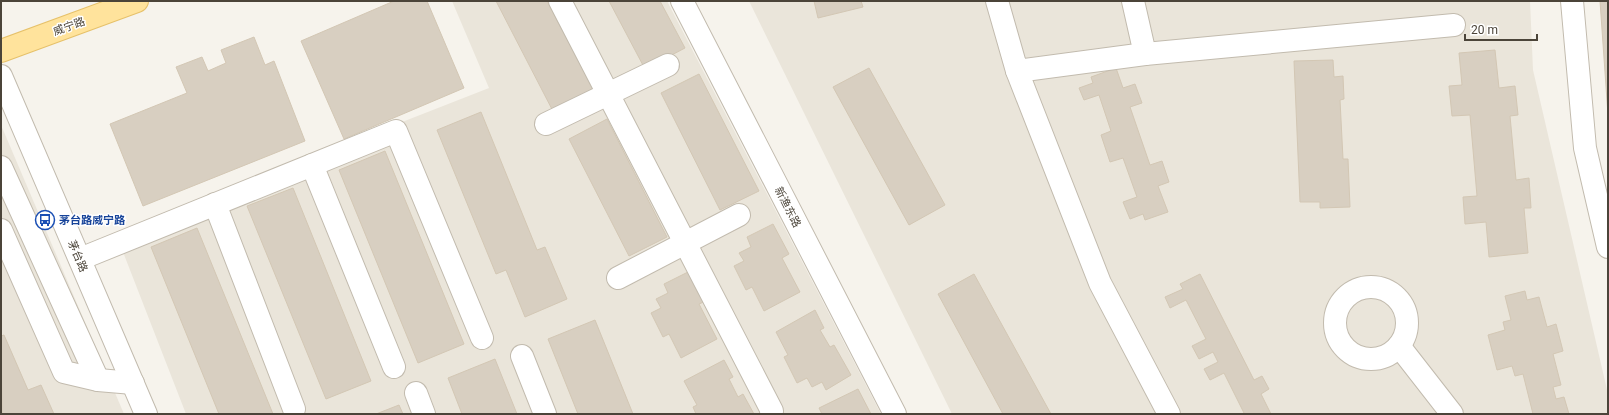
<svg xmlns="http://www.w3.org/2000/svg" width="1609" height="415" font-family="Roboto,'Noto Sans SC',sans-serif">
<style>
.residential{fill:#eae5da}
.building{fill:#d8cfc1;stroke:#d3c7b4}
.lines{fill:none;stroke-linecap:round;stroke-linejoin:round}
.minor-casing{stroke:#c2bbae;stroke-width:24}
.major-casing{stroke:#e6c16a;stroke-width:24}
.minor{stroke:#fff;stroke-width:22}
.major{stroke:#ffe39c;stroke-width:22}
.labels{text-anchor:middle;stroke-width:3;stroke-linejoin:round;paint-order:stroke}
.street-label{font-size:11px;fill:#4b4439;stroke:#fff}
.transit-label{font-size:11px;font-weight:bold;fill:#164399;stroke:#fff;text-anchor:start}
</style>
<rect width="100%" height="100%" fill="#f6f3ec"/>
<g class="residential">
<polygon points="452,1 667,1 881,414 186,414 116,234 489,88"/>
<polygon points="749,1 1530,1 1533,70 1608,394 1608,414 952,414"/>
<polygon points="1,125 124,414 1,414"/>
</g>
<g class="building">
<polygon points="394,1 427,1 464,88 344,139 301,41"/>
<polygon points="496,1 547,1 597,96 556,117"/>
<polygon points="609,1 660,1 685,48 645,69"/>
<polygon points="814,1 861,1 863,7 818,18"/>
<polygon points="1600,1 1608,1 1608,115"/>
<polygon points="254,37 265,65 274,61 305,141 143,206 110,124 187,93 176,67 202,57 208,71 226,63 221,50"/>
<polygon points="1495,50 1499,88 1515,86 1518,115 1510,116 1516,180 1529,178 1531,208 1524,208 1528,253 1489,257 1486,222 1465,224 1463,197 1477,196 1470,115 1452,116 1449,86 1462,85 1459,53"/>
<polygon points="1333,60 1334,77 1343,76 1344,99 1340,100 1343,159 1348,159 1350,207 1320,208 1320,202 1300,202 1294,61"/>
<polygon points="869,68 945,205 909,225 833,87"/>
<polygon points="1116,68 1123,88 1135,84 1142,103 1130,107 1150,165 1162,161 1169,182 1158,186 1168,212 1145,220 1143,214 1130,219 1123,202 1137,197 1123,158 1110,162 1101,135 1111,131 1099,95 1084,100 1079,88 1093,83 1091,77"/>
<polygon points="699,74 759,191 720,210 661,93"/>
<polygon points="481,112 537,250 545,247 567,299 525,317 506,270 496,274 437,130"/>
<polygon points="607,119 667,237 629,256 569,139"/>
<polygon points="385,151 464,344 418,363 339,170"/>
<polygon points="293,188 371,381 326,399 247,206"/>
<polygon points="773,224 789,254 782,258 800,292 764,311 752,287 746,290 734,266 744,261 739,253 751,247 747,237"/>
<polygon points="197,228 273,414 219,414 151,247"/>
<polygon points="690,271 706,301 699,304 717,339 681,358 669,334 663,337 651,313 661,308 656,299 668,293 664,284"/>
<polygon points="974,274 1051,414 1003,414 938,294"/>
<polygon points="1200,274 1254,380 1262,376 1269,389 1261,394 1271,414 1241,414 1244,413 1224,373 1210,380 1204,369 1218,362 1213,352 1199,359 1192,346 1206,339 1186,300 1170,308 1165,297 1183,289 1180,284"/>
<polygon points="1525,291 1527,300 1539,297 1547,327 1556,324 1563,351 1553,354 1561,385 1553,387 1556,399 1564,397 1569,414 1533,414 1523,374 1515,376 1512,366 1497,370 1488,335 1505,330 1503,322 1511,320 1505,296"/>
<polygon points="815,310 824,328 820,330 830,347 834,345 851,375 826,390 822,382 812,387 807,378 797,383 784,357 788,355 776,332"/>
<polygon points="595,320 633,414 578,414 548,339"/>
<polygon points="4,335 28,390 41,385 54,414 2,414 1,336"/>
<polygon points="495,359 517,414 462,414 448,378"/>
<polygon points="724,360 733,377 729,379 738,397 743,394 754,414 696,414 693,407 697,405 684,381"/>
<polygon points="858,389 871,414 822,414 819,408"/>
<polygon points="399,405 403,414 376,414"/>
</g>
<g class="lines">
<g class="minor-casing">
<g id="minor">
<polyline points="560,1 772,411 771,414"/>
<polyline points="682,1 895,414"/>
<polyline points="997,1 1017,71 1145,54 1133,1"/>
<polyline points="1572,1 1585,148 1608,247"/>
<polyline points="1145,54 1454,25"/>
<polyline points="1017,71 1100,283 1169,414"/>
<polyline points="1,76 146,414"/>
<polyline points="546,124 668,65"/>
<polyline points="312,165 394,367"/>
<polyline points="1,167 98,380"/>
<polyline points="215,204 294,409"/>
<polyline points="1,230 64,372 98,380 133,383"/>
<polyline points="80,259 396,131 482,338"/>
<polyline points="618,278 739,215"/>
<circle cx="1371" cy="323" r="36"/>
<polyline points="1399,346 1452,414"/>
<polyline points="522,356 545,414"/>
<polyline points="416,393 424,414"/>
</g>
</g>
<g class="major-casing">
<polyline id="major" points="1,51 137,1"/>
</g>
<use href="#minor" class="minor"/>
<use href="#major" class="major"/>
</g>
<defs>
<g id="bus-ring" transform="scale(1)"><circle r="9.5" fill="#fff" stroke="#1a4fb4" stroke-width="1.5"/><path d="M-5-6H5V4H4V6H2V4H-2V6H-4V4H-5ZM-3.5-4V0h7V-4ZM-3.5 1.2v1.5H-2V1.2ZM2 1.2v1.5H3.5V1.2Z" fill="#1a4fb4"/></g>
</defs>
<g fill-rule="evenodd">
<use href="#bus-ring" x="45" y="220"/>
</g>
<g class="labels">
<g class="street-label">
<text transform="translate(69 26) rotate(-20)" y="4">威宁路</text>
<text transform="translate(788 207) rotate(63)" y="4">新渔东路</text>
<text transform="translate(78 256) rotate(67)" y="4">茅台路</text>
</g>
<g class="transit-label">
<text x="59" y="224">茅台路威宁路</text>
</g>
</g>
<rect width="1609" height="415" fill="none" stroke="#4b4439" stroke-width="4"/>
<path d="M1465 34v6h72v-6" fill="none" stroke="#4b4439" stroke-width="2"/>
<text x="1471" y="34" font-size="12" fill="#4b4439" stroke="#ffffff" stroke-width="3" paint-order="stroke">20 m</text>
</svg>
